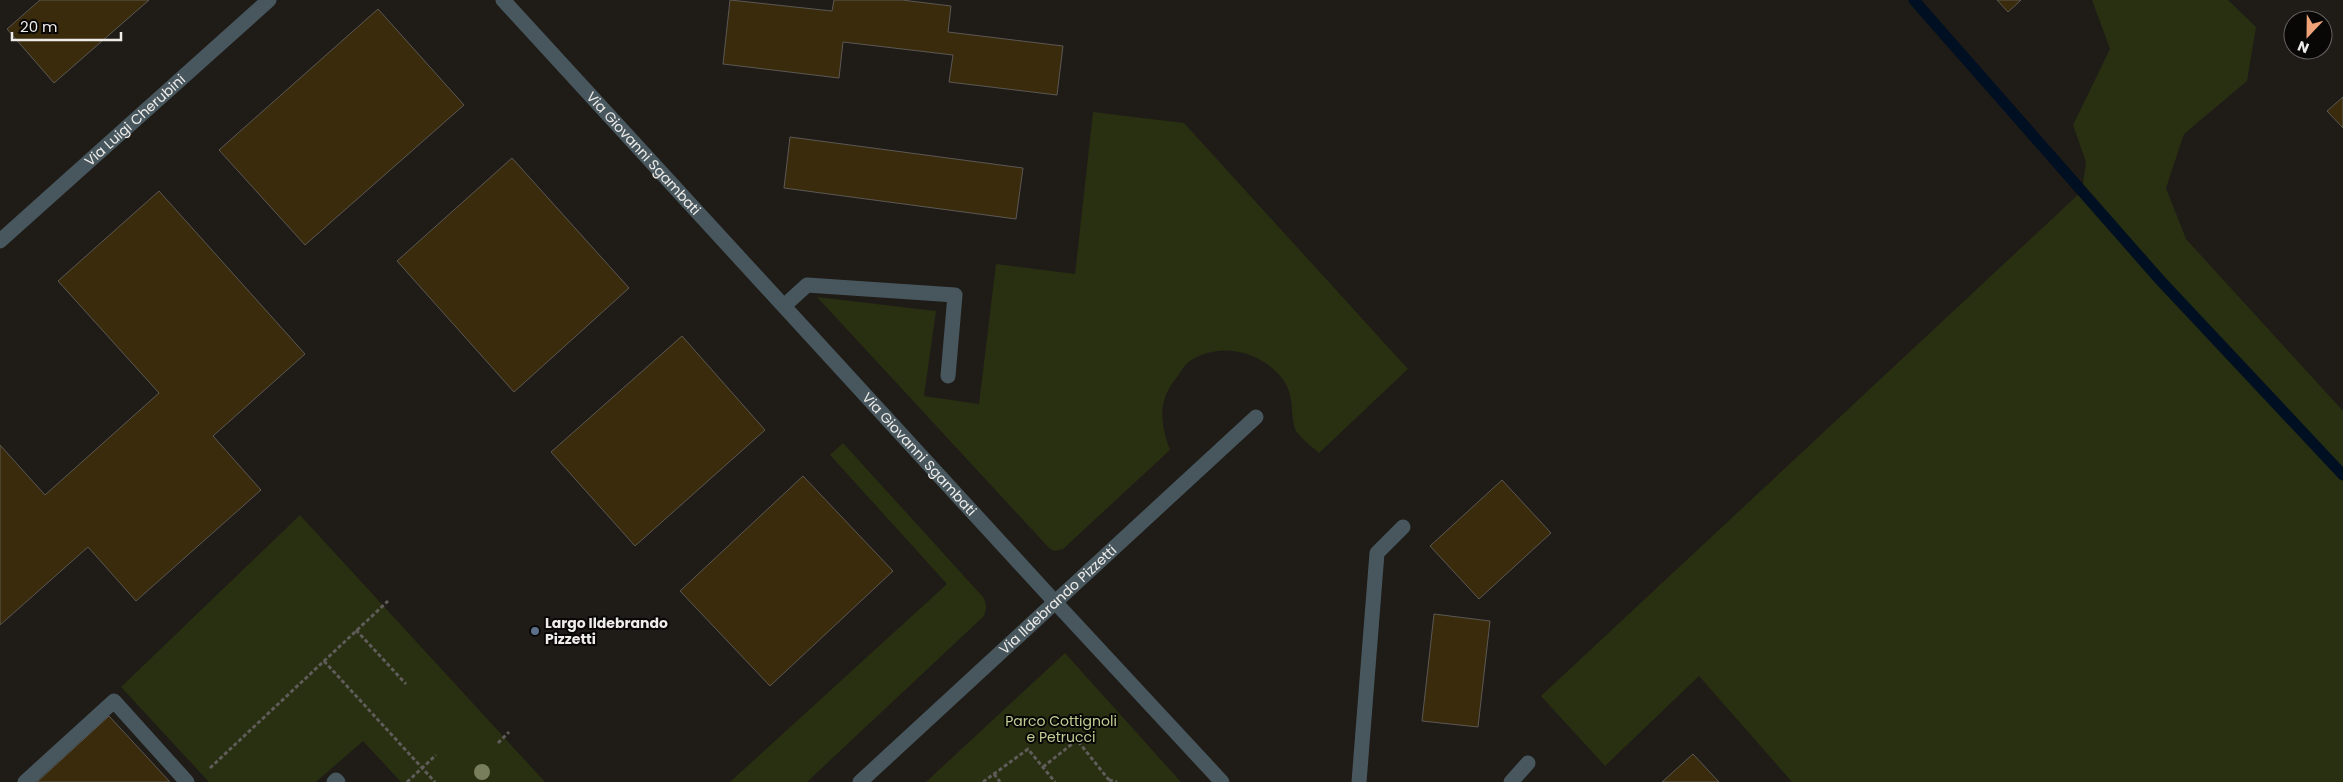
<svg xmlns="http://www.w3.org/2000/svg" width="2343" height="782" font-family="Poppins,sans-serif">
<style>
.green{fill:#292f11}
.lines{fill:none;stroke-linecap:round;stroke-linejoin:round}
.stream{stroke:#000f21;stroke-width:11}
.building{fill:#3b2b0d;stroke:#5b5853}
.path{stroke:#5f5c59;stroke-width:3;stroke-dasharray:4 2.5;stroke-linecap:butt}
.lane{stroke:#48575e;stroke-width:15}
.street{stroke:#48575e;stroke-width:15}
.tree{fill:#787e5c}
.service-dot{fill:#5c6f8a;stroke:#080706;stroke-width:2}
.labels{text-anchor:middle;stroke-width:4;stroke-linejoin:round;paint-order:stroke}
.street-label{font-size:14px;fill:#eeece9;stroke:#080706}
.poi-label{font-size:14px;font-weight:bold;fill:#eeece9;stroke:#080706;text-anchor:start}
.park-label{font-size:14px;fill:#c1ce93;stroke:#080706}
</style>
<rect width="100%" height="100%" fill="#1f1c18"/>
<g class="green">
<polygon points="2092,0 2228,0 2256,27 2247,81 2184,134 2166,188 2186,239 2343,411 2343,782 1792,782 1699,676 1605,766 1541,696 2082,191 2086,162 2073,125 2110,49"/>
<path d="M1093,112L1184,123L1408,369L1319,453C1312,447 1299,437 1295,429C1290,413 1295,395 1282,378C1260,351 1220,341 1190,361C1185,364 1181,371 1178,376C1157,400 1160,422 1170,450L1063,549L1055,551L1050,549L817,297L936,311L924,396L979,404L996,264L1075,274Z"/>
<path d="M843,443L983,597C987,604 987,608 984,616L807,782H730L947,584L830,455Z"/>
<polygon points="300,515 545,782 401,782 363,741 316,782 209,782 121,687"/>
<polygon points="1065,653 1181,782 926,782"/>
</g>
<g class="lines">
<polyline class="stream" points="1914,0 2160,280 2343,475"/>
</g>
<g class="building">
<polygon points="40,0 149,0 54,83 7,29"/>
<polygon points="730,0 832,11 834,0 902,0 951,6 948,32 1063,46 1057,95 949,82 953,55 843,42 839,78 723,64"/>
<polygon points="1997,0 2021,0 2008,12"/>
<polygon points="378,9 464,105 305,245 219,150"/>
<polygon points="2343,97 2343,128 2327,111"/>
<polygon points="790,137 1023,168 1016,219 784,188"/>
<polygon points="512,158 629,288 514,392 397,261"/>
<polygon points="159,191 305,354 213,436 261,490 136,601 88,547 0,625 0,445 45,495 159,393 58,281"/>
<polygon points="682,336 765,430 635,546 551,452"/>
<polygon points="803,476 893,571 770,686 680,591"/>
<polygon points="1502,480 1551,533 1479,599 1430,546"/>
<polygon points="1434,614 1490,621 1478,727 1422,721"/>
<polygon points="109,716 170,782 37,782"/>
<polygon points="1693,754 1719,782 1662,782"/>
</g>
<g class="lines">
<g class="path">
<polyline points="356,630 406,684"/>
<polyline points="324,661 435,782"/>
<polyline points="1062,735 1071,744"/>
<polyline points="498,743 509,732"/>
<polyline points="1043,767 1077,740 1109,780 1107,782"/>
<polyline points="210,768 388,601"/>
<polyline points="994,774 1000,782"/>
<polyline points="1109,780 1117,782"/>
<polyline points="407,782 436,755"/>
<polyline points="983,782 1028,749 1055,782"/>
</g>
<g class="lane">
<polyline points="784,306 807,285 955,295 948,376"/>
<polyline points="1055,602 1222,782"/>
<polyline points="25,782 114,701 187,782"/>
<polyline points="334,782 336,780 338,782"/>
<polyline points="1359,782 1377,553 1403,527"/>
</g>
<g class="street">
<path id="s1" d="M503,0L1055,602"/>
<path id="s2" d="M0,241L269,0"/>
<path id="s3" d="M860,782L1256,417"/>
<polyline points="1511,782 1528,763"/>
</g>
</g>
<circle class="tree" cx="482" cy="772" r="8"/>
<circle class="service-dot" cx="535" cy="631" r="5"/>
<g class="labels">
<g class="street-label">
<text dy="5" stroke="none"><textPath href="#s2" startOffset="181">Via Luigi Cherubini</textPath></text>
<text dy="5" stroke="none"><textPath href="#s1" startOffset="208">Via Giovanni Sgambati</textPath></text>
<text dy="5" stroke="none"><textPath href="#s1" startOffset="616">Via Giovanni Sgambati</textPath></text>
<text dy="5" stroke="none"><textPath href="#s3" startOffset="269">Via Ildebrando Pizzetti</textPath></text>
</g>
<g class="poi-label">
<text x="545" y="628">Largo Ildebrando<tspan x="545" dy="16">Pizzetti</tspan></text>
</g>
<g class="park-label">
<text x="1061" y="726">Parco Cottignoli<tspan x="1061" dy="16">e Petrucci</tspan></text>
</g>
</g>
<g transform="translate(2308 35) rotate(202)"><circle r="24" fill="#080706" stroke="#646361"/>
<path d="M0-4L9 19L0 12L-9 19Z" fill="#f0a378"/>
<text y="-8" font-size="14" font-weight="bold" text-anchor="middle" fill="#eeece9">N</text>
</g>
<path d="M12 32v8h109v-8" fill="none" stroke="#eeece9" stroke-width="2.5"/>
<text x="20" y="32" font-size="15" fill="#eeece9" stroke="#080706" stroke-width="4" paint-order="stroke">20 m</text>
</svg>
